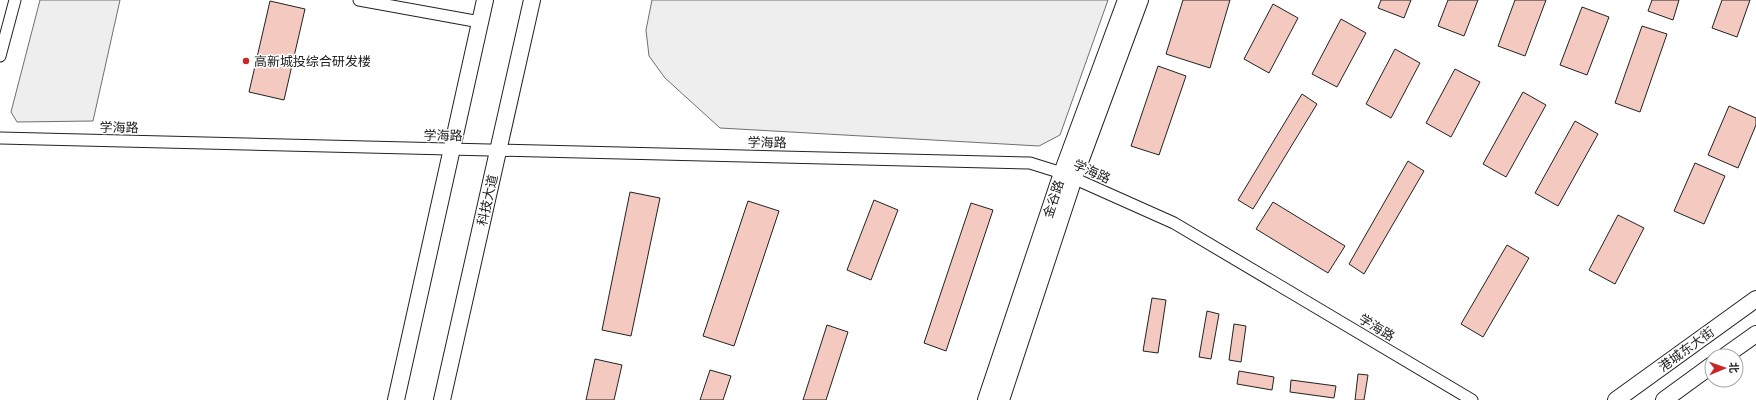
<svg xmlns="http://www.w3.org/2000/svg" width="1756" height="400" font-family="'Fira Sans Condensed','Noto Sans SC',sans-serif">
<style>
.green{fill:#eee;stroke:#6f6f6f}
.building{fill:#f3c9c0;stroke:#222}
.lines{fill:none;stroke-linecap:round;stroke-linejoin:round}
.street-casing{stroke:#222;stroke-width:13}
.secondary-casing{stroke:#222;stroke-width:18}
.street{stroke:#fff;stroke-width:11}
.secondary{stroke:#fff;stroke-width:16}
.poi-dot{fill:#c62828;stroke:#fff;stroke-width:1.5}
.labels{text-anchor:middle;stroke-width:3;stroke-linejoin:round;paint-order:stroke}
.poi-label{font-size:13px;fill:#222;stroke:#fff;text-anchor:start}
.street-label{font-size:13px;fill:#222;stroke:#fff}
</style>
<rect width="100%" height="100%" fill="#fff"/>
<g class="green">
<polygon points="40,0 120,0 93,121 17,122 11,112"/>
<polygon points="652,0 1108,0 1060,135 1039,146 720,128 665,78 649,56 646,30"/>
</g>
<g class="building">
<polygon points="1183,0 1230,0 1210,68 1166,54"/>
<polygon points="1381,0 1411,0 1404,18 1378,8"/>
<polygon points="1448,0 1478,0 1464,36 1438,26"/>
<polygon points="1515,0 1546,0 1525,56 1498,46"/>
<polygon points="1652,0 1679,0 1673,20 1648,11"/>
<polygon points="1722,0 1750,0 1737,37 1712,28"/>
<polygon points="270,1 305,9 284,100 249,92"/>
<polygon points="1273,4 1298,18 1269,73 1244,59"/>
<polygon points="1582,7 1609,17 1587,75 1560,65"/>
<polygon points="1341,19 1366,33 1337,87 1312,74"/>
<polygon points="1642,26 1667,34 1640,112 1615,103"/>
<polygon points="1395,49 1420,63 1391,118 1366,104"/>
<polygon points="1158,66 1186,76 1159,155 1131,146"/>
<polygon points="1455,69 1480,82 1451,137 1426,123"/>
<polygon points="1523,92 1546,105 1506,177 1483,164"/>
<polygon points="1302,94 1317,104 1253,209 1238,200"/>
<polygon points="1729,106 1756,118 1756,125 1738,168 1708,155"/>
<polygon points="1575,121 1598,134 1558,206 1535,193"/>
<polygon points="1408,161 1424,171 1364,274 1349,264"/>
<polygon points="1695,163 1725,176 1704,224 1674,211"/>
<polygon points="630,192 660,198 631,336 602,330"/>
<polygon points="874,200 898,210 871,280 847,270"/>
<polygon points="748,201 779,211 734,346 703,336"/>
<polygon points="1273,202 1345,246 1328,273 1256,229"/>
<polygon points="971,203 993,210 946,351 924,343"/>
<polygon points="1618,215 1644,228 1615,284 1589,270"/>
<polygon points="1507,245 1529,258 1483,337 1461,324"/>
<polygon points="1152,298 1166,300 1158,353 1143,351"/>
<polygon points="1207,311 1219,314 1211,359 1199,357"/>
<polygon points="1234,324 1246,326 1241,362 1229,360"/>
<polygon points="827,325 848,332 826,400 803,400"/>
<polygon points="595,359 622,365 614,400 586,400"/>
<polygon points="710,370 731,376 723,400 700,400"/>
<polygon points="1239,371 1274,377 1272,390 1237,384"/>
<polygon points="1358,374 1368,375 1364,400 1355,400"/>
<polygon points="1291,380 1336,386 1334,398 1290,392"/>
</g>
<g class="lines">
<g class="street-casing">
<g id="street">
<polyline points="359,0 480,22"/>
<polyline points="0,56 15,0"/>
<polyline points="0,138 1030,163 1062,173 1174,223 1472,400"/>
</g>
</g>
<g class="secondary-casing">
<g id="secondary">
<polyline points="1725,356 1756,334"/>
<polyline points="396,400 485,0"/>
<polyline points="442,400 532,0"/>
<polyline points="986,400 1062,173 1126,0"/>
<polyline points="1001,400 1074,178 1140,0"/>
<polyline points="1616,400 1756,299"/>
<polyline points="1664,400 1712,365"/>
</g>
</g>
<use href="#street" class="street"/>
<use href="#secondary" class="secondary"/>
</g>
<circle class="poi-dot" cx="246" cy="61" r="4"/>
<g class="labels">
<g class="poi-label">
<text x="254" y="66">高新城投综合研发楼</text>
</g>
<g class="street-label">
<text transform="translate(119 127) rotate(1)" y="5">学海路</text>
<text transform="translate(443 135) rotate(1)" y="5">学海路</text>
<text transform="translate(767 142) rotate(1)" y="5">学海路</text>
<text transform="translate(1092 171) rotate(24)" y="5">学海路</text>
<text transform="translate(1053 199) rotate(-72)" y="5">金谷路</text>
<text transform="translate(487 200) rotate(-77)" y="5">科技大道</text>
<text transform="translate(1377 327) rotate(31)" y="5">学海路</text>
<text transform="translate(1686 349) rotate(-36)" y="5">港城东大街</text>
</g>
</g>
<g transform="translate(1724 368) rotate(88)"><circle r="19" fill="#ffffff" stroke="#a7a7a7"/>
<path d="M0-3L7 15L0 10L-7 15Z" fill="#c62828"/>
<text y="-6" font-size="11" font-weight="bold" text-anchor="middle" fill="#222222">北</text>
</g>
</svg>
